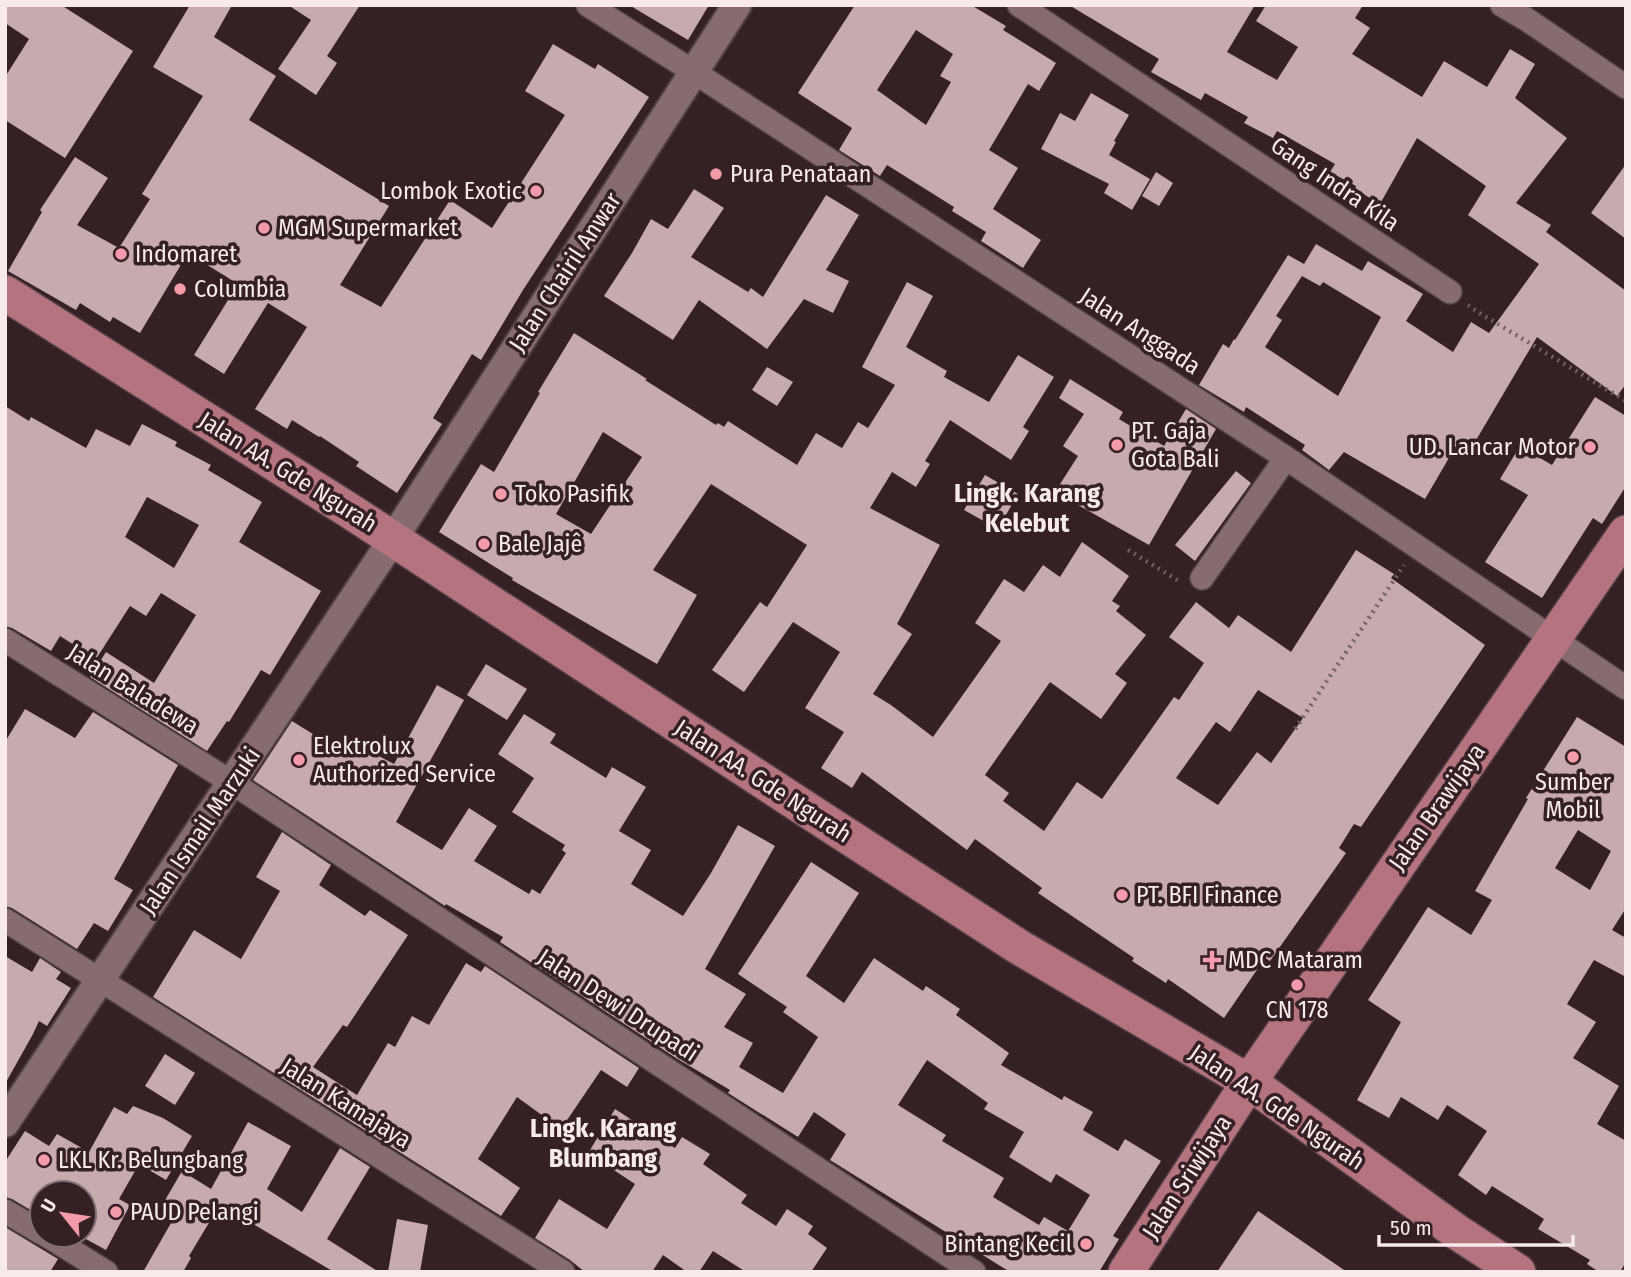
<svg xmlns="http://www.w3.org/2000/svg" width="1631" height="1277" font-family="'Fira Sans Condensed',sans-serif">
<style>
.building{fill:#c6aaae;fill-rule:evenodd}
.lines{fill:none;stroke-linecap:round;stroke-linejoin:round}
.minor-casing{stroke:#513f42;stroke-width:26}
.tertiary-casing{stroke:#513f42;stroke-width:32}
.primary-casing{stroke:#513f42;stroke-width:38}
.path{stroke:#736063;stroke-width:4.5;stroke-dasharray:2 5;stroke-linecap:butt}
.minor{stroke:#866c70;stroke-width:23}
.tertiary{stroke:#866c70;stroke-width:28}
.primary{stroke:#b57380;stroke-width:35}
.poi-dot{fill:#f39aab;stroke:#352024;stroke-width:2.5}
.labels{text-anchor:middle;stroke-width:7;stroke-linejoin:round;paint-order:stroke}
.poi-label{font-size:24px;fill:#f8e9eb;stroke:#352024;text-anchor:start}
.street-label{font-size:24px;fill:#f8e9eb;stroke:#352024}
.neighbourhood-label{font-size:26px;font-weight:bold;fill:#f8e9eb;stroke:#352024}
</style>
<rect width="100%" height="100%" fill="#352024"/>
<g class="building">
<polygon points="5,5 61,5 133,51 65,158 5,120 5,77 29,39 5,23"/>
<polygon points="190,5 232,5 214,37 276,76 249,120 389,206 340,285 381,307 450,200 492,228 565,115 525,91 553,44 595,69 598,64 649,97 523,290 481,360 472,354 433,418 442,424 397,493 356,466 359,462 320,436 319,437 292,420 287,429 255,409 307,327 268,303 224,374 194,355 238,284 188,253 140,333 113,317 110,322 80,303 76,310 8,271 42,212 40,210 75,157 108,178 77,225 119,248 150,199 142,194 203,96 153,67"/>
<polygon points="288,5 360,5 327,56 337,63 316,95 278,69 311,20"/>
<polygon points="629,5 709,5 688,40"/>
<path d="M855,5H971L1006,26L1003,30L1056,63L1039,91L1028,84L989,150L1018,168L993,209L1041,240L1023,268L981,241L986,232L952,211L954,207L887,165L880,176L839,150L852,128L798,93ZM916,30L953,54L940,76L951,82L926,125L877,90Z"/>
<path d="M1069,5H1255L1227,52L1277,80L1298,47L1256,21L1266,5H1363L1355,18L1370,28L1352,54L1422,97L1444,61L1487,87L1510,49L1535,64L1515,98L1567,138L1516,203L1551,225L1546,232L1626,291V384L1617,396L1537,337L1472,447L1460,439L1425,499L1344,452L1329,470L1302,450L1305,445L1246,407L1244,412L1199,385L1223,344L1229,348L1234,339L1235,340L1288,255L1304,264L1316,244L1362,271L1368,261L1423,294L1406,321L1453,352L1471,322L1489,333L1539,264L1468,215L1486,186L1417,138L1380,204L1355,189L1356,186L1330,172L1335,164L1277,131L1273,138L1244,123L1248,117L1205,93L1201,100L1151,72L1159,59ZM1302,276L1320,286L1323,282L1381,317L1338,396L1265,347L1282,320L1276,316Z"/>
<polygon points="1091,93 1129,115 1114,141 1116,142 1109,155 1150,179 1132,210 1104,193 1109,184 1041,149 1060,113 1075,121"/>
<polygon points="1626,164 1626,239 1591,213"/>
<polygon points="1156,172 1173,183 1159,206 1142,196"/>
<polygon points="694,189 724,208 691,257 748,292 751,288 763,297 826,195 859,215 826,270 849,281 833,313 804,299 767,349 699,300 673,340 604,296 632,253 651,219 668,229"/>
<path d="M907,282L933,296L906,347L947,371L944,377L989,402L1018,355L1054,377L1023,427L1029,431L1011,460L950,420L925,461L930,464L916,487L892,472L870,508L940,545L897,624L912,634L873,694L891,705L933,737L1001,641L975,623L1004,579L1024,592L1043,565L1060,577L1082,542L1129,576L1112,601L1120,606L1116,611L1146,635L1115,674L1127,683L1101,719L1050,682L985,775L1009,793L1003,801L1044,831L1077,782L1102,799L1174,697L1179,700L1204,663L1169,637L1196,602L1229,628L1238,615L1291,652L1356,550L1394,574L1391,578L1485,645L1361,827L1354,824L1339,848L1346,853L1270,961L1265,958L1224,1018L1168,979L1166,983L1132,961L1134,958L1038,893L1042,888L975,839L967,850L862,772L852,788L821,768L844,732L805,708L840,652L793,622L744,692L712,670L760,602L767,607L807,545L711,484L653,570L697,595L657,664L512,580L513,578L439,532L481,464L494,472L540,393L538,392L574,333L647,379L645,380L716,425L718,423L724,427L728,421L797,465L816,433L842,448L858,422L868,428L895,385L862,367ZM603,432L642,457L591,534L556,514ZM1258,690L1303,718L1271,763L1257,752L1218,805L1176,778L1216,722L1230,732Z"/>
<polygon points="767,367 793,382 777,406 752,390"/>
<polygon points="1070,379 1123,412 1119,419 1164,446 1186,409 1216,429 1149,545 1055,492 1078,456 1063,446 1084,414 1059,398"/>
<polygon points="1595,397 1626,416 1626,486 1602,524 1593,518 1542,598 1485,562 1528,495 1500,479 1520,446 1552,465"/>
<path d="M5,406L29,421L31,417L86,448L96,429L130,446L142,424L177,442L175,446L211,465L208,470L262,502L239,542L321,591L270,675L261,670L229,722L227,721L207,751L90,677L106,652L154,683L196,615L161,593L146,616L130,606L96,659L60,636L51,651L12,628L5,626ZM147,497L199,525L174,568L125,537Z"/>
<polygon points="1236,471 1251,483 1195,561 1175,545"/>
<polygon points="985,475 1018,494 998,529 964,510"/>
<polygon points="486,664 527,689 507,720 467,695"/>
<path d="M437,685L464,700L396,822L442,850L469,808L497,826L474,861L529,894L532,889L540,894L566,853L562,850L565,845L512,812L534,778L498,754L524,714L556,734L550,743L606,778L612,767L646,787L619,831L651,850L631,884L683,916L711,873L738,825L775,846L705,969L746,994L724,1027L753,1043L739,1067L783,1093L818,1037L783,1012L787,1007L738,974L811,862L859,893L806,976L844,1003L874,958L923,991L926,986L960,1009L956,1015L1009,1053L1001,1065L1062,1100L1064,1096L1093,1112L1083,1130L1118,1151L1125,1139L1161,1161L1113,1236L1119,1239L1099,1272H1010L830,1160L846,1134L814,1112L798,1137L728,1093L730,1090L676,1058L500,942L503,937L446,904L445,906L253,780L292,721L348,756L354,743L394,764ZM927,1060L988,1103L984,1109L1024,1132L1009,1157L1051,1183L1056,1174L1090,1195L1068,1231L1044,1217L1039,1225L993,1197L1004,1178L942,1141L946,1135L898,1105Z"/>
<polygon points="25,709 75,738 93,712 178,765 114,879 133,890 108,931 94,923 77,949 12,908 5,906 5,742"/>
<path d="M1577,717L1626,747V908L1612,930L1626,938V977L1594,960L1567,1004L1596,1022L1573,1058L1619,1086L1597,1124L1626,1141V1262L1620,1272H1599L1587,1264L1590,1260L1538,1229L1544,1219L1492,1186L1486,1195L1458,1175L1487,1131L1447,1105L1438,1120L1401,1097L1389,1118L1357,1100L1401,1022L1368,1000L1428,907L1471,935L1492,900L1475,891L1528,799L1526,798ZM1578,830L1611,851L1590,890L1555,868Z"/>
<polygon points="282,832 331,865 319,885 365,916 370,910 408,935 347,1027 343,1025 313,1067 357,1095 388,1043 395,1047 412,1016 429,1025 466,963 481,972 485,966 639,1068 627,1087 601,1070 561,1129 517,1097 478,1159 520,1188 501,1216 153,997 194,930 241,959 280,891 256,877"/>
<polygon points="5,956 32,972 40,958 61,972 56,979 71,988 47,1026 39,1021 33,1034 5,1084"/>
<polygon points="165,1054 195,1073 175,1105 145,1086"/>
<polygon points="133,1106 163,1118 192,1136 166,1180 139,1164 119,1199 130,1205 106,1250 84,1238 84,1193 42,1193 42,1210 39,1215 12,1199 5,1197 5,1162 25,1131 49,1146 57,1134 89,1152 114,1107 127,1114"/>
<polygon points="615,1109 675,1148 682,1137 710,1154 703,1164 747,1195 741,1203 776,1226 787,1209 813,1226 808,1234 827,1248 811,1272 746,1272 713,1251 699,1272 687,1272 663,1255 652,1272 585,1272 570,1260 535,1238 559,1199 607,1229 635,1184 597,1159 599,1156 590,1150"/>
<polygon points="248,1122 291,1146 267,1189 302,1212 340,1148 370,1167 327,1239 379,1272 334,1272 253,1224 252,1226 219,1206 189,1256 191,1258 183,1272 143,1272 171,1223 157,1214 182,1171 211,1189"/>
<polygon points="1258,1211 1347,1272 1217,1272"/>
<polygon points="397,1219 428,1225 420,1272 388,1272"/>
<polygon points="5,1227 58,1259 50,1272 5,1272"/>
</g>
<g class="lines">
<g class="minor-casing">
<g id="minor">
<polyline points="588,5 694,72 1286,458 1626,688"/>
<polyline points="1019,5 1450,292"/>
<polyline points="1502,5 1526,19 1626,87"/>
<polyline points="1202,578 1286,458"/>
<polyline points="5,640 231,782 974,1272"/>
<polyline points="5,920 563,1272"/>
<polyline points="5,1211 42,1233"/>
<polyline points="46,1235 106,1272"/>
</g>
</g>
<g class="tertiary-casing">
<polyline id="tertiary" points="5,1123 393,539 737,5"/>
</g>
<g class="primary-casing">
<g id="primary">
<polyline points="5,293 350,511 832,826 1019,947 1249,1082 1457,1232 1518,1272"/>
<polyline points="1126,1272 1249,1082 1626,533"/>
</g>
</g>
<g class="path">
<polyline points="1468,305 1481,314 1626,401"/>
<polyline points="1128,550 1179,581"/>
<polyline points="1295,729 1404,565"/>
<polyline points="1624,1272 1626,1268"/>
</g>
<use href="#minor" class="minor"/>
<use href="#tertiary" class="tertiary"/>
<use href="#primary" class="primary"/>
</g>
<g class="poi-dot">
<circle cx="716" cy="174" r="7"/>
<circle cx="536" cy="191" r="7"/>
<circle cx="264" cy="228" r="7"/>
<circle cx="121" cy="254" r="7"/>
<circle cx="180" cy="289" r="7"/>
<circle cx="1117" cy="445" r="7"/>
<circle cx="1590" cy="447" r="7"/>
<circle cx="501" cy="494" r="7"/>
<circle cx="484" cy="544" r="7"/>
<circle cx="1573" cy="757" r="7"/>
<circle cx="299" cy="760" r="7"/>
<circle cx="1122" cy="895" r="7"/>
<path d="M1208.5 949.5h7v7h7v7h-7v7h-7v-7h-7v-7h7z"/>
<circle cx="1297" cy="985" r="7"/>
<circle cx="44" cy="1160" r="7"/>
<circle cx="116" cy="1212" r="7"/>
<circle cx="1086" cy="1244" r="7"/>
</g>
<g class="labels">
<g class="poi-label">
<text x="730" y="182">Pura Penataan</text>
<text x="522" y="199" text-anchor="end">Lombok Exotic</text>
<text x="278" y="236">MGM Supermarket</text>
<text x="135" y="262">Indomaret</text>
<text x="194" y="297">Columbia</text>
<text x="1131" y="439">PT. Gaja<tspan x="1131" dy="28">Gota Bali</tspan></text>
<text x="1576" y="455" text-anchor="end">UD. Lancar Motor</text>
<text x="515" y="502">Toko Pasifik</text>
<text x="498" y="552">Bale Jajê</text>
<text x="313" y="754">Elektrolux<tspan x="313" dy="28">Authorized Service</tspan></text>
<text x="1573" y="790" text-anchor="middle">Sumber<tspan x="1573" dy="28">Mobil</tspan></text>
<text x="1136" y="903">PT. BFI Finance</text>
<text x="1228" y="968">MDC Mataram</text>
<text x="1297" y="1018" text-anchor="middle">CN 178</text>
<text x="58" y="1168">LKL Kr. Belungbang</text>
<text x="130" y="1220">PAUD Pelangi</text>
<text x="1072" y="1252" text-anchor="end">Bintang Kecil</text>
</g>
<g class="street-label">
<text transform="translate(1335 184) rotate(34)" y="8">Gang Indra Kila</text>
<text transform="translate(565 272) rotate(-57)" y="8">Jalan Chairil Anwar</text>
<text transform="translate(1140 331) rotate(33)" y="8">Jalan Anggada</text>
<text transform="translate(288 472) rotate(32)" y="8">Jalan AA. Gde Ngurah</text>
<text transform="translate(133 689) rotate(32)" y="8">Jalan Baladewa</text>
<text transform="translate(763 781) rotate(33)" y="8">Jalan AA. Gde Ngurah</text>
<text transform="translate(1437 807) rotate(-55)" y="8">Jalan Brawijaya</text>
<text transform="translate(200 831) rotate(-56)" y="8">Jalan Ismail Marzuki</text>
<text transform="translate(618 1005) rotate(33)" y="8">Jalan Dewi Drupadi</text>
<text transform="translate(346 1103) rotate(32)" y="8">Jalan Kamajaya</text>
<text transform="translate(1277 1107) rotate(34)" y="8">Jalan AA. Gde Ngurah</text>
<text transform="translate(1187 1177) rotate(-57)" y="8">Jalan Sriwijaya</text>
</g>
<g class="neighbourhood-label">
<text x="1027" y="502">Lingk. Karang<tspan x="1027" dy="30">Kelebut</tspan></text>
<text x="603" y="1137">Lingk. Karang<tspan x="603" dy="30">Blumbang</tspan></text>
</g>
</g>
<rect width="1631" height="1277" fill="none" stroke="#f8e9eb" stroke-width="14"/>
<g transform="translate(63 1214) rotate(300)"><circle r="33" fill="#352024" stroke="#837074" stroke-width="2"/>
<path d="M0-5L12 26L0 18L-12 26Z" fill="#f39aab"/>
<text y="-10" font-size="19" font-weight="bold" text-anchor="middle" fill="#f8e9eb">U</text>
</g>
<path d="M1379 1235v10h194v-10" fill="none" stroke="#f8e9eb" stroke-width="3.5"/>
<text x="1390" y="1235" font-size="21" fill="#f8e9eb" stroke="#352024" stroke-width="5" paint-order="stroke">50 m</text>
</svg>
